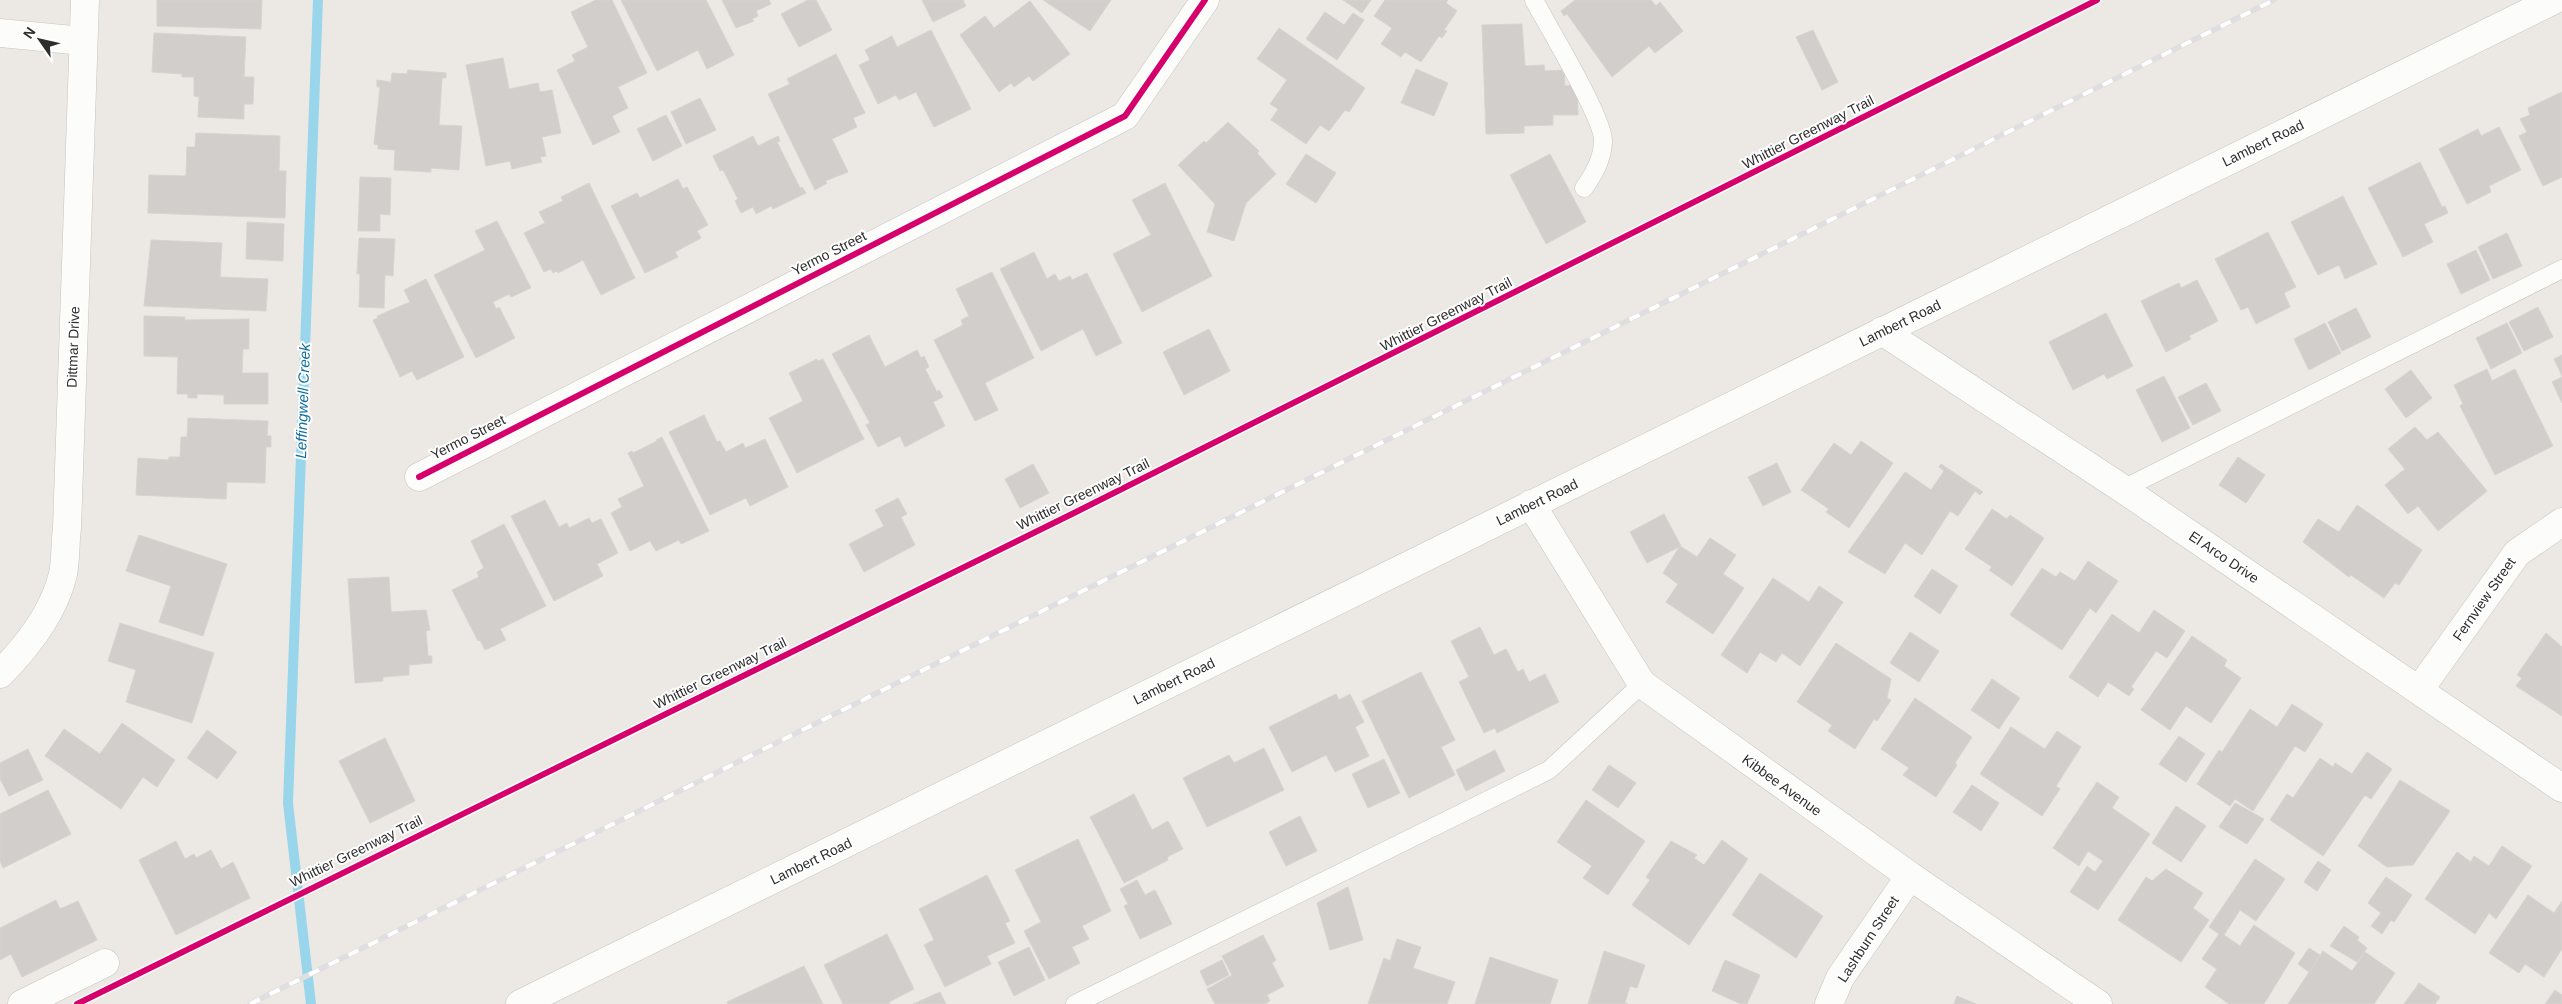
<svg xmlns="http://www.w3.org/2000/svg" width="2562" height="1004" font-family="Arial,sans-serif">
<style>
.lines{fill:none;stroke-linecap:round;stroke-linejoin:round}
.stream{stroke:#99d6ec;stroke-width:10}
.building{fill:#d1cecb;stroke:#d7d4d0}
.lane-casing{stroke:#c5c4c5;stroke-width:19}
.street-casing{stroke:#c5c4c5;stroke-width:29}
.secondary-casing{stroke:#c5c4c5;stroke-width:29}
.lane{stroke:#fcfcfb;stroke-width:18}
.street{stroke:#fcfcfb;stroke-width:28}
.secondary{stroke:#fcfcfb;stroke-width:28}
.rail-casing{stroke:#dfdfe1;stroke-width:5.5}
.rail{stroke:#fff;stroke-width:4;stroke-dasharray:11;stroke-linecap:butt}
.cycleway-casing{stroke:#fff;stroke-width:9}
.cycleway{stroke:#d6006c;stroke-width:6}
.labels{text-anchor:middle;stroke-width:4;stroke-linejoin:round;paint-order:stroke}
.street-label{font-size:14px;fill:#2e2e2e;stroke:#fff}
.water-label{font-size:15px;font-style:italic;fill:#0d6fa3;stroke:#fff}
</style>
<rect width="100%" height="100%" fill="#ece8e4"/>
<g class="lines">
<polyline class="stream" points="311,1004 288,803 318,0"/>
</g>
<g class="building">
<polygon points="157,0 262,0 261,29 157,26"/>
<polygon points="596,0 612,0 647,73 618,87 628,108 612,116 620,132 593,145 557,70 575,61 572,55 588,47 571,12"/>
<polygon points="621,0 706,0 734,55 707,69 698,50 657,71"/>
<polygon points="722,0 769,0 771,4 756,11 758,16 752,19 754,21 736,28"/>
<polygon points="808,0 816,0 832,30 799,47 781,14"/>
<polygon points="922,0 963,0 966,6 933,22"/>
<polygon points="1043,0 1111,0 1090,31"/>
<polygon points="1343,0 1371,0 1362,13"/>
<polygon points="1385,0 1448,0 1446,3 1457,11 1444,30 1447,31 1442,38 1439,36 1421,62 1405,52 1401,57 1381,44 1392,28 1374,16"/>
<polygon points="1575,0 1651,0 1656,6 1660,2 1683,31 1655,53 1649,46 1612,77 1567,14 1564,16 1561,11"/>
<polygon points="1030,1 1070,54 1033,81 1029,76 1014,87 1011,83 999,92 960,35 985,16 994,28"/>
<polygon points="1325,12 1344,25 1353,13 1364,20 1337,60 1306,39"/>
<polygon points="1522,24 1525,66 1544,65 1545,71 1564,70 1565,86 1577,85 1578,115 1553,115 1553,125 1524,126 1524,133 1486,134 1482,25"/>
<polygon points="1279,28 1365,88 1349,112 1345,110 1329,131 1320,125 1306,144 1271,120 1278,109 1270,104 1287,80 1257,59"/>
<polygon points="931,30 971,109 934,127 916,92 899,100 896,95 878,104 859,65 870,60 865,50 892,36 897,47"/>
<polygon points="1813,30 1838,82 1822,90 1796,37"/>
<polygon points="154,33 246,37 244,77 254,77 253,104 244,104 244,119 198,117 199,97 194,96 194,77 182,77 182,74 152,72"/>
<polygon points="836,54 865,113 853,118 857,127 832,139 848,172 825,181 827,183 815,190 768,94 790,84 787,79"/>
<polygon points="503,58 509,89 538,83 540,92 552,90 561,133 542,137 546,156 540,157 542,162 512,169 510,161 486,166 466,65"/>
<polygon points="1416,69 1448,83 1434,116 1401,103"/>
<polygon points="408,70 446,73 446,78 442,78 439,125 462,126 459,170 431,168 431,172 394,170 395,150 378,149 378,145 374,144 380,87 377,87 377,80 391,82 392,73 407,74"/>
<polygon points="2562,92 2562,177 2543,186 2519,136 2527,132 2520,119 2530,115 2528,108"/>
<polygon points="700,98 716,130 686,144 671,112"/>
<polygon points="666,115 682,146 653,161 637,129"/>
<polygon points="1228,122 1259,151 1257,153 1276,174 1246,203 1234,241 1207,232 1215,204 1178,165 1204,141 1206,143"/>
<polygon points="2499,127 2521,170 2489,186 2491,192 2467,204 2439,149 2478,129 2481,136"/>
<polygon points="196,133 280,136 279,171 286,171 285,218 148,213 149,175 186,176 187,147 195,147"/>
<polygon points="753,136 758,146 778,136 780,141 777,142 800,188 802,187 806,193 773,209 771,206 756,214 753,207 741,213 735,201 738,199 723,170 720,171 713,156"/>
<polygon points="1306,154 1336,173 1316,203 1286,184"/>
<polygon points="1550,154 1586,222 1546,244 1510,175"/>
<polygon points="2420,162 2442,207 2445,206 2448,213 2424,224 2433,242 2403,257 2368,188"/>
<polygon points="360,177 391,178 390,215 380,214 380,231 358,231"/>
<polygon points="678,179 683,189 687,187 708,225 697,231 701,238 675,252 678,257 645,273 611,206 637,193 640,198"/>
<polygon points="589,183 635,278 601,295 583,260 558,273 556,271 553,273 551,269 544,272 524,233 545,223 539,212 563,201 561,197"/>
<polygon points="1165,183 1212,276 1142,312 1113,254 1151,235 1132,200"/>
<polygon points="2343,196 2377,264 2345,279 2339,265 2318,275 2291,222"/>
<polygon points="497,221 531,288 511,297 509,294 493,302 496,309 499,307 515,338 476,358 434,275 485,250 475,231"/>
<polygon points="247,222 284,224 283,261 246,259"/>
<polygon points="2268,232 2296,287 2284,293 2290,307 2256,324 2248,307 2241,310 2215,259"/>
<polygon points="2507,233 2522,266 2493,279 2478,247"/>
<polygon points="359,238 395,239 393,276 385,275 384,308 359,307 360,274 357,274"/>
<polygon points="151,240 222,243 220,277 268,279 266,311 144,306"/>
<polygon points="2476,250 2490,280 2461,294 2447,264"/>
<polygon points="1034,252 1047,279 1055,274 1059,281 1070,276 1072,280 1087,273 1122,343 1096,356 1083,329 1041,351 1000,269"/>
<polygon points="992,272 1034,358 985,383 998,410 975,421 934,340 963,325 961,320 969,316 956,289"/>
<polygon points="426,279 464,357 417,380 412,371 400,377 373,320 378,318 377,316 410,302 404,290"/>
<polygon points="2197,280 2218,321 2189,336 2191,339 2166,352 2141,301 2179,283 2181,288"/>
<polygon points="2538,307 2553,337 2524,351 2509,322"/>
<polygon points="2356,308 2371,337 2342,351 2328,322"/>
<polygon points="2106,313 2133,366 2107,379 2104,374 2073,390 2049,342"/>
<polygon points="144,316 185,317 185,320 249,319 249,349 243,349 242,373 268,373 268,404 224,404 224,395 197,394 197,398 188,398 188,394 177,394 178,357 144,356"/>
<polygon points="2325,323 2341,353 2309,370 2294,339"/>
<polygon points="2507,323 2522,353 2491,369 2476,338"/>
<polygon points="1209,329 1230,371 1184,395 1163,352"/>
<polygon points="869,335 885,367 917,350 921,358 924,356 929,367 925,369 937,392 939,390 943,397 933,402 945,426 905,447 900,436 878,447 866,425 870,423 832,354"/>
<polygon points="2562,355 2562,376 2554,359"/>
<polygon points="817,359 818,361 823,359 864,439 797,473 769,418 803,401 789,373"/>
<polygon points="2487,369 2492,381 2515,369 2553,446 2495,475 2460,406 2463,404 2454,385"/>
<polygon points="2411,370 2432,398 2406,418 2385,389"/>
<polygon points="2164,376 2190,428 2162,442 2136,390"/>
<polygon points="2562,377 2562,403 2552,382"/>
<polygon points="2206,383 2221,411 2193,425 2178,397"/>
<polygon points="704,415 717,442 720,441 726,452 743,443 745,448 765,439 788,487 750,506 746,498 710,515 669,432"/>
<polygon points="188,418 268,421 267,436 271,436 271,447 266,447 265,483 227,482 226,499 136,495 138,458 168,460 169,457 180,457 181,437 187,437"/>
<polygon points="2415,427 2427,440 2438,432 2487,491 2438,531 2418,506 2408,514 2385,485 2405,469 2388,449"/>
<polygon points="662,437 709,531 681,544 679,540 656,551 650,541 630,551 611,513 622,507 618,499 644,486 628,453 632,451 633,453 657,441 656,440"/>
<polygon points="1861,441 1893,463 1849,528 1826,512 1829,509 1801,490 1834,443 1851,455"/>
<polygon points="2238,457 2265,475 2246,503 2219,485"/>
<polygon points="1777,463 1791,492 1763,506 1748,477"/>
<polygon points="1033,464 1049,493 1020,508 1005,479"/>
<polygon points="1941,464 1983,492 1980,495 1975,491 1958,516 1950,511 1922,555 1905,543 1885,574 1848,552 1905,472 1931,490 1944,471 1939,467"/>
<polygon points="898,498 907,514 901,517 915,545 864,572 849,544 884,526 875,510"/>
<polygon points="545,500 559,527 567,523 569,528 589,518 592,523 601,519 618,553 597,564 603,576 554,601 511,516"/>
<polygon points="2357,505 2422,550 2399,585 2395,583 2384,598 2351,575 2349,577 2303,542 2318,519 2339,532"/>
<polygon points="1992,509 2007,519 2010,515 2044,538 2012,586 1989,570 1992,567 1965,549"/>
<polygon points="1664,514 1681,546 1647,563 1630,532"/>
<polygon points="504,524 546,606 500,629 506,640 485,650 480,640 478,641 452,590 479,577 477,572 484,568 471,541"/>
<polygon points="139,535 227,564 203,636 159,622 171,586 126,571"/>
<polygon points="1710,538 1736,555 1723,574 1744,588 1713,634 1666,602 1678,584 1663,573 1680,546 1697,557"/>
<polygon points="2088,561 2118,581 2096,613 2090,608 2062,650 2010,615 2042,568 2056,577 2060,572 2075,581"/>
<polygon points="1932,569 1958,586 1940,614 1914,596"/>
<polygon points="389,577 391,612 426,610 430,630 426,631 428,656 432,656 432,663 409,665 409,675 383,677 383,681 355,683 348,579"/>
<polygon points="1773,578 1809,602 1819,586 1843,602 1800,666 1782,653 1776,662 1760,652 1747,673 1721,655"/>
<polygon points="2154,610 2185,631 2167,658 2156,651 2131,687 2134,689 2129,696 2108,682 2098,697 2069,677 2112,614 2139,633"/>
<polygon points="120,623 214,653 192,723 126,702 136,670 108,661"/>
<polygon points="1480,627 1494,655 1506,649 1518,672 1523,669 1529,682 1545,674 1559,702 1497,733 1495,728 1484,733 1459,682 1469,677 1451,641"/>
<polygon points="1910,632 1939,651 1919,682 1890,663"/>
<polygon points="2546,633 2562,647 2562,716 2516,686 2522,678 2517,675"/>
<polygon points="2192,636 2227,660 2224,666 2241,678 2211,723 2186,706 2170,730 2141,710"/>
<polygon points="1836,643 1891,679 1887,698 1891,700 1877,721 1874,719 1855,749 1828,731 1832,725 1797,702"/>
<polygon points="1421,672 1455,740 1441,747 1455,775 1409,798 1362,701"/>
<polygon points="1992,679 2020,698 1999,729 1971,710"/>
<polygon points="1336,694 1339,700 1350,694 1364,722 1355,727 1369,756 1335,772 1326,755 1292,772 1269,727"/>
<polygon points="1915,698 1972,737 1955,763 1957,765 1936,797 1903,775 1909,768 1881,749"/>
<polygon points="2292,704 2323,724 2305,752 2295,746 2253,811 2235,799 2230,806 2197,784 2219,750 2222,752 2250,709 2277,727"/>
<polygon points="122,723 175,760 157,787 143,777 121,809 45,756 64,729 100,754"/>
<polygon points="2011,727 2045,749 2057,731 2081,747 2056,786 2060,789 2042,816 1980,774"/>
<polygon points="207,730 237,752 217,779 187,758"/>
<polygon points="2179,736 2205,754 2186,782 2159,764"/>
<polygon points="385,738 415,801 370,823 339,761"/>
<polygon points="1264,748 1284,790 1207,827 1183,778 1229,755 1234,763"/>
<polygon points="28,749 43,780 9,796 0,779 0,763"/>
<polygon points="1495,750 1505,771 1466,791 1456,770"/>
<polygon points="2367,752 2392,769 2371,799 2365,795 2323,856 2270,820 2287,794 2293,798 2320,758 2333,767 2335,763 2352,774"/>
<polygon points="1384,759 1400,793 1368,808 1352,774"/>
<polygon points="1609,765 1636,783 1618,808 1592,790"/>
<polygon points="2400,780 2450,811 2413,865 2387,867 2358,846"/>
<polygon points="2097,782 2119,797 2112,808 2150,834 2098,910 2070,892 2087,866 2095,872 2103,861 2088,851 2079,866 2053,848"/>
<polygon points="1972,785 1999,803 1981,831 1953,812"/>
<polygon points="48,790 71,834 3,868 0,861 0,814"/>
<polygon points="1134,794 1152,830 1168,821 1183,849 1167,857 1168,860 1124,883 1090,817"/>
<polygon points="1586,800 1645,841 1608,895 1583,878 1592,866 1557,842"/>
<polygon points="2235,803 2264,819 2247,844 2219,827"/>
<polygon points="2176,806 2206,826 2181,862 2152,843"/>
<polygon points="1300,816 1317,851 1286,866 1269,832"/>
<polygon points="1078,839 1111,911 1082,926 1089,939 1072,947 1080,963 1049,979 1024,931 1041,922 1015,870"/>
<polygon points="1722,840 1748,859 1689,945 1632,905 1650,880 1646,877 1671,841 1697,855 1694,858 1704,865"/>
<polygon points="176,841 185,859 194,854 196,858 211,850 221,869 233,862 250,898 176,935 139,860"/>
<polygon points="2502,846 2532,866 2496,919 2489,913 2475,934 2425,899 2457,852 2471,862 2474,856 2489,866"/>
<polygon points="2255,859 2285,879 2256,921 2240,910 2224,935 2240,946 2254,925 2295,953 2264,1004 2229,1004 2205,987 2217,969 2202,959 2219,934 2209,927"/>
<polygon points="2318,861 2331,870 2317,891 2304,882"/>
<polygon points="2166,869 2203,893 2193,908 2209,920 2181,962 2118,920 2146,877 2152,881"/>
<polygon points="1760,873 1823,916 1796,958 1732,915"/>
<polygon points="987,875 1010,921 1005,923 1015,943 987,956 991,964 945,987 924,945 934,940 919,909"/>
<polygon points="2386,877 2412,895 2394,922 2391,920 2382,934 2371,926 2381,913 2368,903"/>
<polygon points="1137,880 1145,895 1155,890 1172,924 1140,939 1124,906 1128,904 1120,889"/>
<polygon points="1348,887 1363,940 1330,950 1317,903"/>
<polygon points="2528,895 2554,913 2562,901 2562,949 2544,977 2525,964 2519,973 2489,953"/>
<polygon points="56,900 60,909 78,901 97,940 22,977 11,954 0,960 0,928"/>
<polygon points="2344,926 2359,937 2357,940 2367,948 2357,962 2330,946"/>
<polygon points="887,934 914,989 889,1002 890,1004 843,1004 824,965"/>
<polygon points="1263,935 1276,960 1272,963 1284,986 1267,995 1270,1001 1265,1004 1215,1004 1207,989 1232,975 1222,956"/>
<polygon points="1397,939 1421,947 1413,968 1455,982 1447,1004 1368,1004 1384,958 1390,961"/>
<polygon points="1029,947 1045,980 1014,996 998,962"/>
<polygon points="2309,948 2320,955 2309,972 2298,964"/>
<polygon points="1604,951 1645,965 1637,988 1630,986 1625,1003 1628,1004 1588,1004"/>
<polygon points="2323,951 2352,971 2365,952 2395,973 2374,1004 2288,1004"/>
<polygon points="1490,957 1558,980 1550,1004 1475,1004"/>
<polygon points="1222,960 1229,975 1207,986 1200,971"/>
<polygon points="1725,960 1760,975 1747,1004 1741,1004 1712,991"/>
<polygon points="804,966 823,1004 728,1004 727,1002"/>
<polygon points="2419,983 2440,997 2435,1004 2404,1004"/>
<polygon points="2555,990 2562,995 2562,1004 2545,1004"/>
<polygon points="940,992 946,1004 913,1004"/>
<polygon points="1957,996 1976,1004 1954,1004"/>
</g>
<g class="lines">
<g class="lane-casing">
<g id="lane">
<path d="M1534,0C1547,25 1605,120 1603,142C1602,160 1594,174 1584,188"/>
<polyline points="2123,489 2562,269"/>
<polyline points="1075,1004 1549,770 1642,684"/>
</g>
</g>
<g class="street-casing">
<g id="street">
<polyline points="0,33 83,41"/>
<polyline points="1882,331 2123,489 2562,788"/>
<polyline points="419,477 1125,116 1205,0"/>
<polyline points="1531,504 1642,684 1910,876 2098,1004"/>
<path d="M0,674C27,647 54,612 63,574C66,559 65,542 67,528L85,0"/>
<polyline points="2419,690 2517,553 2562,522"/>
<polyline points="22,1004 105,963"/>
<polyline points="1829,1004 1840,978 1910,876"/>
</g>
</g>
<g class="secondary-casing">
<polyline id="secondary" points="520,1004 2554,0"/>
</g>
<use href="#lane" class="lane"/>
<use href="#street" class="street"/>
<use href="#secondary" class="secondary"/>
<g class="rail-casing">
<polyline id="rail" points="250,1004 2274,0"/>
</g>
<use href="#rail" class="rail"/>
<g class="cycleway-casing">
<g id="cycleway">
<polyline points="419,477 1125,116 1205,0"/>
<polyline points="77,1004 1076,512 2097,0"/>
</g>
</g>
<use href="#cycleway" class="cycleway"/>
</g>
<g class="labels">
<g class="street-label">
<text transform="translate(1808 132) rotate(-27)" y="5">Whittier Greenway Trail</text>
<text transform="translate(2263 143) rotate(-26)" y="5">Lambert Road</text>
<text transform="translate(829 253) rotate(-27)" y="5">Yermo Street</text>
<text transform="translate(1446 314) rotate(-27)" y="5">Whittier Greenway Trail</text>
<text transform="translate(1900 323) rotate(-26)" y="5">Lambert Road</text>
<text transform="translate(73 347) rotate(-88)" y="5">Dittmar Drive</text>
<text transform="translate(468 437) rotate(-27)" y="5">Yermo Street</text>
<text transform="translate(1083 494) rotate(-26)" y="5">Whittier Greenway Trail</text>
<text transform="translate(1537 502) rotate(-26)" y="5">Lambert Road</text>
<text transform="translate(2224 557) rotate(34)" y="5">El Arco Drive</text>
<text transform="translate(2484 599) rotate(-55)" y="5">Fernview Street</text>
<text transform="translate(720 673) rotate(-26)" y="5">Whittier Greenway Trail</text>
<text transform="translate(1174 681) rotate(-26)" y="5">Lambert Road</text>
<text transform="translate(1782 785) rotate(36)" y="5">Kibbee Avenue</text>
<text transform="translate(356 851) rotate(-26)" y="5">Whittier Greenway Trail</text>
<text transform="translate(811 861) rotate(-26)" y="5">Lambert Road</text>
<text transform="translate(1868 939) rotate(-57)" y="5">Lashburn Street</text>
</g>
<g class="water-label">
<text transform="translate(303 401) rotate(-88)" y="5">Leffingwell Creek</text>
</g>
</g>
<g transform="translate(40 40) rotate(304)" stroke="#ffffff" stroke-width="4" paint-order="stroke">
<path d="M0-4L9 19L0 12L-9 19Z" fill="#2e2e2e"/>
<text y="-8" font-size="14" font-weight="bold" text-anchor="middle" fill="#2e2e2e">N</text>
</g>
</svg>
